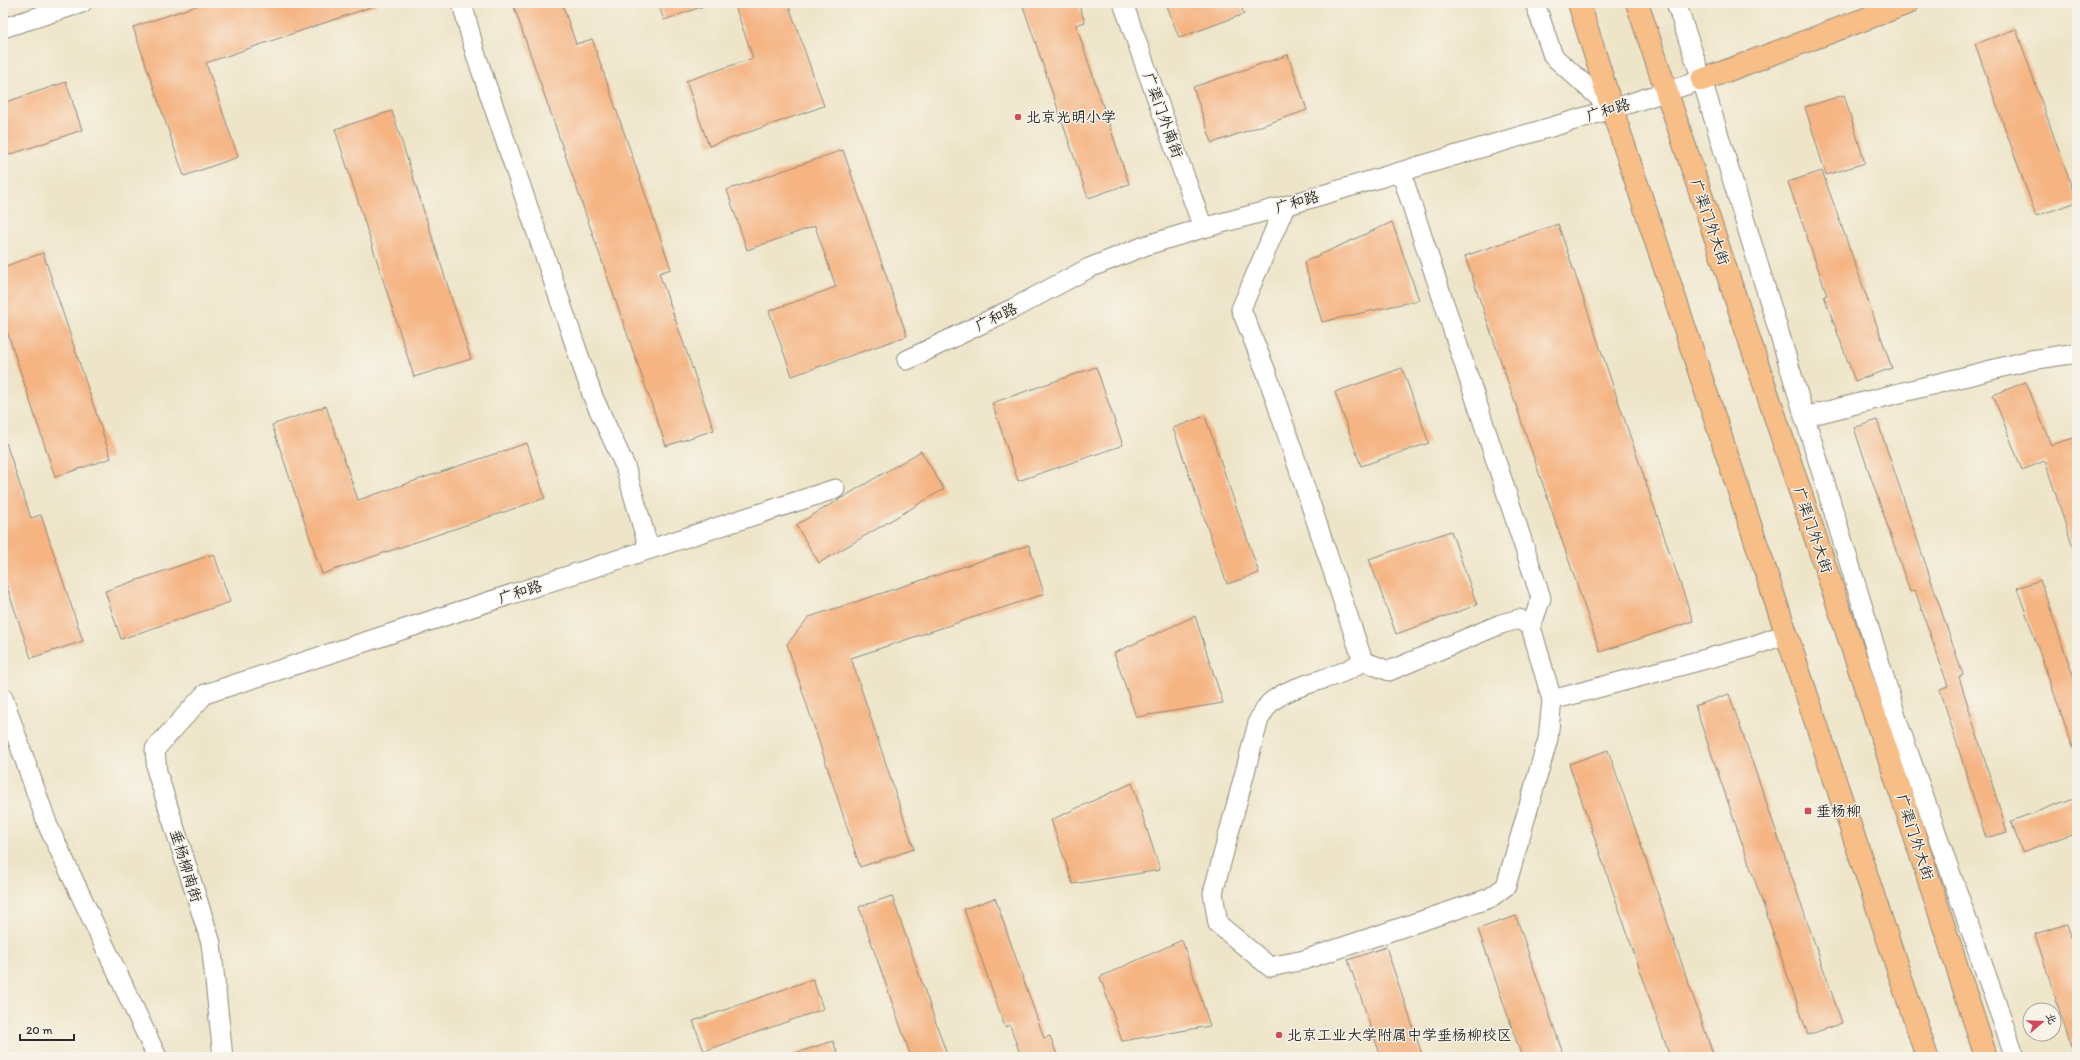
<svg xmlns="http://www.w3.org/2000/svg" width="2080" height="1060" font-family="Itim,'LXGW WenKai TC',sans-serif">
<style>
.building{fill:#f5b482}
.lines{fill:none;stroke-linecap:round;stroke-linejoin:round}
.minor-casing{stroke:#8c887a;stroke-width:21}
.major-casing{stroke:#8c887a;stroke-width:24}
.minor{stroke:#fff;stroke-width:19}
.major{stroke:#f7be88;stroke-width:22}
.poi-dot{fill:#d1495b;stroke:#f7f3e8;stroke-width:1.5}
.labels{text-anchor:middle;stroke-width:3;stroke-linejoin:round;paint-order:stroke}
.street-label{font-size:15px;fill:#2b2b2b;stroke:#f7f3e8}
.poi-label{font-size:15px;fill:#2b2b2b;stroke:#f7f3e8;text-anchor:start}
</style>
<rect width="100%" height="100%" fill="#f7f3e8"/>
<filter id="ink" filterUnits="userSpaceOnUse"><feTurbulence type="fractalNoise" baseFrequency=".025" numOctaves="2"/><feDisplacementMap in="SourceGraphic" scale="8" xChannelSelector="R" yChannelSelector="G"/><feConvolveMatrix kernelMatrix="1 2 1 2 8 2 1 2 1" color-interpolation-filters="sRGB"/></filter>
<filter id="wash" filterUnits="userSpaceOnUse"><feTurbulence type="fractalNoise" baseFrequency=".012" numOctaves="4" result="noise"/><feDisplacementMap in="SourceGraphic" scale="16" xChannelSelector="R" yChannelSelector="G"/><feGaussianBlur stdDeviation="0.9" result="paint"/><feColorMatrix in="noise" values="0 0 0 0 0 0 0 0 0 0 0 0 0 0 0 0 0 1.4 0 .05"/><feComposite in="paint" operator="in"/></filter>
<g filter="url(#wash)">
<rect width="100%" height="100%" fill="#eee5c9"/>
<g id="blocks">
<g class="building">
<polygon points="205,3 376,3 377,5 206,63 238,157 184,176 133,27"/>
<polygon points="526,3 562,3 576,44 592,39 671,269 659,273 714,430 666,446 514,7"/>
<polygon points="658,3 707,3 707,5 664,20"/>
<polygon points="734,3 788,3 824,106 709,146 686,81 753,58"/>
<polygon points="1022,3 1078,3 1085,22 1076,25 1129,184 1088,198"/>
<polygon points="1166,3 1240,3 1244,14 1179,38"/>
<polygon points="2016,29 2077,202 2036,216 1975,44"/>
<polygon points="1288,55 1307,110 1212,143 1193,87"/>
<polygon points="66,82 82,130 3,157 3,103"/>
<polygon points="1844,95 1865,163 1826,175 1805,107"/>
<polygon points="392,111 471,359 414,377 335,129"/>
<polygon points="843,150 907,336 792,376 769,311 836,287 815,226 747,250 727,190"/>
<polygon points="1822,171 1892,368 1855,381 1824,296 1827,295 1788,182"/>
<polygon points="1392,222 1419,300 1322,322 1304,262"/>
<polygon points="1558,224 1693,621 1600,652 1465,256"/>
<polygon points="43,253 111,458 55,477 3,319 3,267"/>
<polygon points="1096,367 1123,445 1018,481 992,403"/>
<polygon points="1402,368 1429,443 1361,466 1335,392"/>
<polygon points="2026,382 2051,445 2077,437 2077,550 2074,551 2045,461 2022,470 1993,395"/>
<polygon points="326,406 358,500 527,443 545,498 322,574 272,425"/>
<polygon points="1205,416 1259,573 1227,584 1173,428"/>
<polygon points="1877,420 1963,675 1959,677 2007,832 1986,838 1940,689 1948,686 1915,590 1910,592 1854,428"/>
<polygon points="3,443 6,443 31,518 41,515 83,641 31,658 3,575"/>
<polygon points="921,451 944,489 819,563 796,525"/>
<polygon points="1451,531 1477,605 1396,634 1369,559"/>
<polygon points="1029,545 1044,594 851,658 914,849 860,867 787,644 809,617"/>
<polygon points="214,554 230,602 121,639 105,591"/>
<polygon points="2040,580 2077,687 2077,753 2075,753 2017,588"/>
<polygon points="1195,616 1223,703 1136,717 1114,653"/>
<polygon points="1729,694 1842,1023 1808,1035 1695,706"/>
<polygon points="1608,750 1714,1057 1670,1057 1569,764"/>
<polygon points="1132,783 1160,870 1073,884 1051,820"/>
<polygon points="2074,798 2077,806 2077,832 2022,852 2011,821"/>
<polygon points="892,896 946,1052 931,1057 911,1057 859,907"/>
<polygon points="995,898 1044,1038 1050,1036 1058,1057 1021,1057 1010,1025 1005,1027 964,909"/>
<polygon points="1516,916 1564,1057 1522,1057 1478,929"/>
<polygon points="2067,924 2077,955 2077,1056 2074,1056 2035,934"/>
<polygon points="1182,940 1210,1026 1122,1041 1100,977"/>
<polygon points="1386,947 1423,1057 1381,1057 1348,960"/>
<polygon points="813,979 823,1009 704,1051 693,1021"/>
<polygon points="833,1041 839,1057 794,1057 793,1054"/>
</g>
</g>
</g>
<g filter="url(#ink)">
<use href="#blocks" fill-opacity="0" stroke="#8c887a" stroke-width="1"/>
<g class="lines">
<g class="minor-casing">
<g id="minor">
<polyline points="462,3 475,52 593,397 625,466 649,549"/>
<polyline points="1123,3 1203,228"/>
<polyline points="1535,3 1553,56 1612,109"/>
<polyline points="1676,3 1702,80 1899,726 2015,1057"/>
<polyline points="3,28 82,3"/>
<polyline points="1401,172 1541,598 1531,627"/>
<path d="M1285,206L1241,309L1267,374L1363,661L1389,671L1501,624L1519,619L1531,627L1552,700L1548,739L1506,886L1490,898L1304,960L1270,967L1218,924L1213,893L1259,719C1263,714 1266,706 1271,702C1297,681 1336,681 1363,661"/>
<polyline points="907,360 1014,308 1089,268 1147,245 1203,228 1285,206 1612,109 1702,80"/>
<polyline points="1804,417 2031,360 2077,353"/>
<polyline points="3,698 48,826 157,1057"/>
<polyline points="1552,700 1747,648 1786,634"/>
<polyline points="223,1057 211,943 157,772 155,749 205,694 835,489"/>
</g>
</g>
<g class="major-casing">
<g id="major">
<polyline points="1579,3 1612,109 1927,1057"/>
<polyline points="1637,3 1907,812 1986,1057"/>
<polyline points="1702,80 1908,3"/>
</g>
</g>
<use href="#minor" class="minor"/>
<use href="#major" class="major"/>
</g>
</g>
<g class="poi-dot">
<circle cx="1018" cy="117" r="4"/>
<rect x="1804" y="807" width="8" height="8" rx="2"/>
<circle cx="1279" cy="1035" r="4"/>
</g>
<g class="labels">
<g class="street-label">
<text transform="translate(1608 110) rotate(-17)" y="5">广和路</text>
<text transform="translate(1163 115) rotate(70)" y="5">广渠门外南街</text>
<text transform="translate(1297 202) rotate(-16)" y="5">广和路</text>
<text transform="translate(1710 222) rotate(71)" y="5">广渠门外大街</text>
<text transform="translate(996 317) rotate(-26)" y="5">广和路</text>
<text transform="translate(1813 530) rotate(71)" y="5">广渠门外大街</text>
<text transform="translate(520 592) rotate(-18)" y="5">广和路</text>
<text transform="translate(1915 837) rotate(72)" y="5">广渠门外大街</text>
<text transform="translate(186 866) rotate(73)" y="5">垂杨柳南街</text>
</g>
<g class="poi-label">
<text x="1026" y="122">北京光明小学</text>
<text x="1816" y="816">垂杨柳</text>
<text x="1287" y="1040">北京工业大学附属中学垂杨柳校区</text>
</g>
</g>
<rect width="2080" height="1060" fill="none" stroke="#f7f3e8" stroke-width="16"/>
<g transform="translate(2042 1022) rotate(71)"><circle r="19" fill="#f7f3e8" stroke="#a5a39c"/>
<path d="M0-3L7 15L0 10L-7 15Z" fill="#d1495b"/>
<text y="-6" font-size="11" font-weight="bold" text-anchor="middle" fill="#2b2b2b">北</text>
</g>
<path d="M20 1034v6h54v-6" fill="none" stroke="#2b2b2b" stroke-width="2"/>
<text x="26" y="1034" font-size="12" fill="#2b2b2b" stroke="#f7f3e8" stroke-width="3" paint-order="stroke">20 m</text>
</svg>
